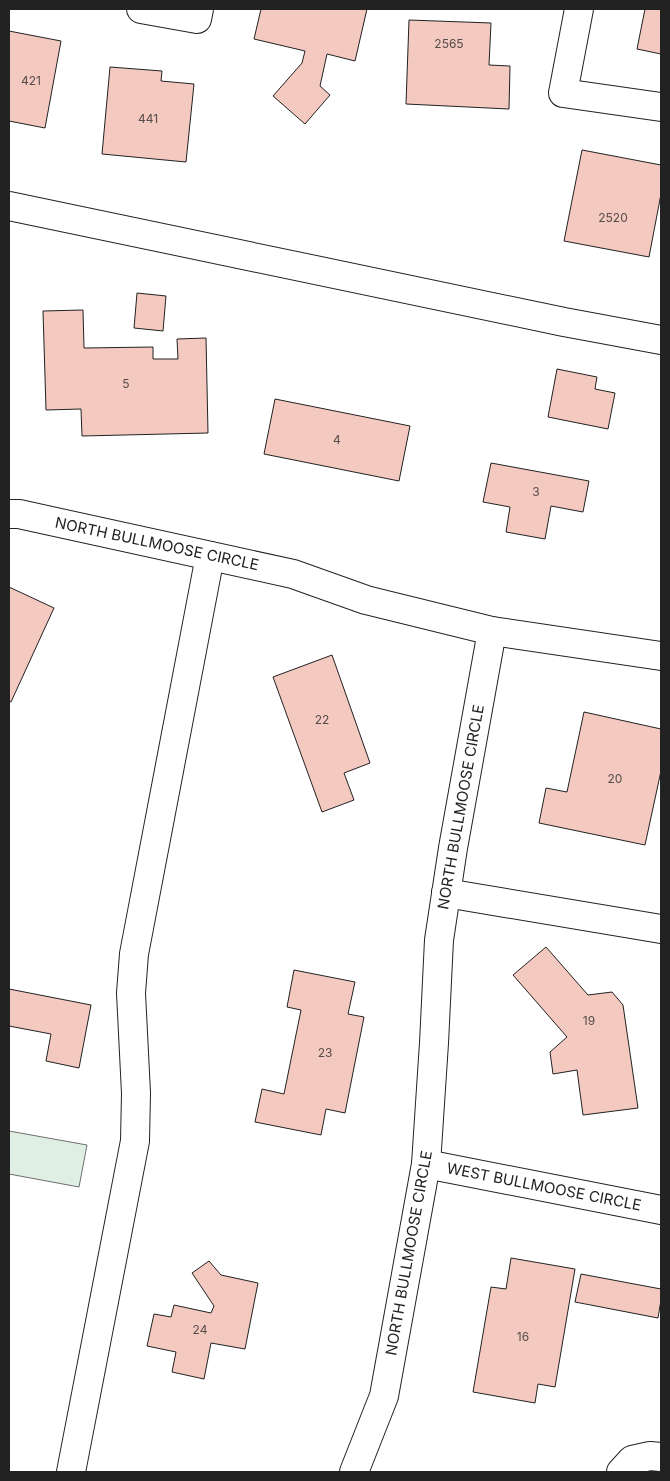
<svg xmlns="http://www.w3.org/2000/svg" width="670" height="1481" font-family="Inter,sans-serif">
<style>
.green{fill:#e0efe3;stroke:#6f6f6f}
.building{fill:#f3c9c0;stroke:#222}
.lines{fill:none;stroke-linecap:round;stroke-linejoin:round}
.minor-casing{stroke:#222;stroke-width:30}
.minor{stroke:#fff;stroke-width:28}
.labels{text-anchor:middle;stroke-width:4;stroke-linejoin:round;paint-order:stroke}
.number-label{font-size:12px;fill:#564c4a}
.street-label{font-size:15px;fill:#222;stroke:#fff}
</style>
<rect width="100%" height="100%" fill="#fff"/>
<polygon class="green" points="9,1131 87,1145 79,1187 9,1174"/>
<g class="building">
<polygon points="261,9 367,9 355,61 327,54 320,86 330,95 305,124 273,96 302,63 305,51 254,39"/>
<polygon points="645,9 661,9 661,54 637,49"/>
<polygon points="409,20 491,23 489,65 510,66 509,109 406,104"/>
<polygon points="9,31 61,41 45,128 9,121"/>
<polygon points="110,67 162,71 161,81 194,84 186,162 102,154"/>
<polygon points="582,150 661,165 661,194 649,257 564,241"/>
<polygon points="137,293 166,296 163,331 134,328"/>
<polygon points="83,310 84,348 153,347 153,359 178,359 177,339 206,338 208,433 82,436 81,409 46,410 43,311"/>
<polygon points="557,369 597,377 595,389 615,393 608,429 548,417"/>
<polygon points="275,399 410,426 399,481 264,454"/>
<polygon points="491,463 589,481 583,512 551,506 545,539 506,532 510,507 483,502"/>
<polygon points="9,587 54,608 11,702 9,701"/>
<polygon points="332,655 370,763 344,773 354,800 322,812 273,677"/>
<polygon points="584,712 661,729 661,771 645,845 539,823 546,788 567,792"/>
<polygon points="546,947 588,995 612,992 623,1005 638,1108 583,1115 577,1070 553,1074 550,1052 567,1037 513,975"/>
<polygon points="294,970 355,982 348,1014 364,1017 345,1113 326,1109 321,1135 255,1122 262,1089 284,1094 301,1010 287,1007"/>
<polygon points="9,989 91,1005 79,1068 46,1061 51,1034 9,1026"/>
<polygon points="511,1258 575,1269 555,1387 538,1384 535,1403 473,1392 491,1287 506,1289"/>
<polygon points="209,1261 221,1275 258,1283 245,1349 211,1343 204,1379 172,1372 176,1352 147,1346 154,1314 171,1317 174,1305 211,1313 214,1306 192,1273"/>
<polygon points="581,1274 661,1289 661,1300 658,1318 575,1302"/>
</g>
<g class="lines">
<g class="minor-casing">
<g id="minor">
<polyline points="141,9 197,19 199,9"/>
<polyline points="579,9 563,93 661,107"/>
<polyline points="9,206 564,322 661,340"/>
<polyline points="9,514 19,514 293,574 366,600 492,631 661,656"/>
<polyline points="446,893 661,929"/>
<polyline points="426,1164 661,1210"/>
<polyline points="71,1472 135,1141 136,1093 131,993 134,954 210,556"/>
<polyline points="354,1472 384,1396 426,1164 434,1043 439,940 453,848 492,631"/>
<polyline points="621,1472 632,1460 650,1456 661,1457"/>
</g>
</g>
<use href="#minor" class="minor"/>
</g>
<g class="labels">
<g class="number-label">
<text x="449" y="48">2565</text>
<text x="31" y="85">421</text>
<text x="148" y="123">441</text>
<text x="613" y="222">2520</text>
<text x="126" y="388">5</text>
<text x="337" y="444">4</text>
<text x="536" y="496">3</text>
<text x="322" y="724">22</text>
<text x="615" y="783">20</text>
<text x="589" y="1025">19</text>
<text x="325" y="1057">23</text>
<text x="200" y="1334">24</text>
<text x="523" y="1341">16</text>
</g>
<g class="street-label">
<text transform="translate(157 544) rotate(12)" y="5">NORTH BULLMOOSE CIRCLE</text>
<text transform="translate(461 807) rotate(-80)" y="5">NORTH BULLMOOSE CIRCLE</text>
<text transform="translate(544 1187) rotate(11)" y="5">WEST BULLMOOSE CIRCLE</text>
<text transform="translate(409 1253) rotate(-80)" y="5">NORTH BULLMOOSE CIRCLE</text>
</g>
</g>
<rect width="670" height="1481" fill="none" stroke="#222222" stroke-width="20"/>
</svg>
